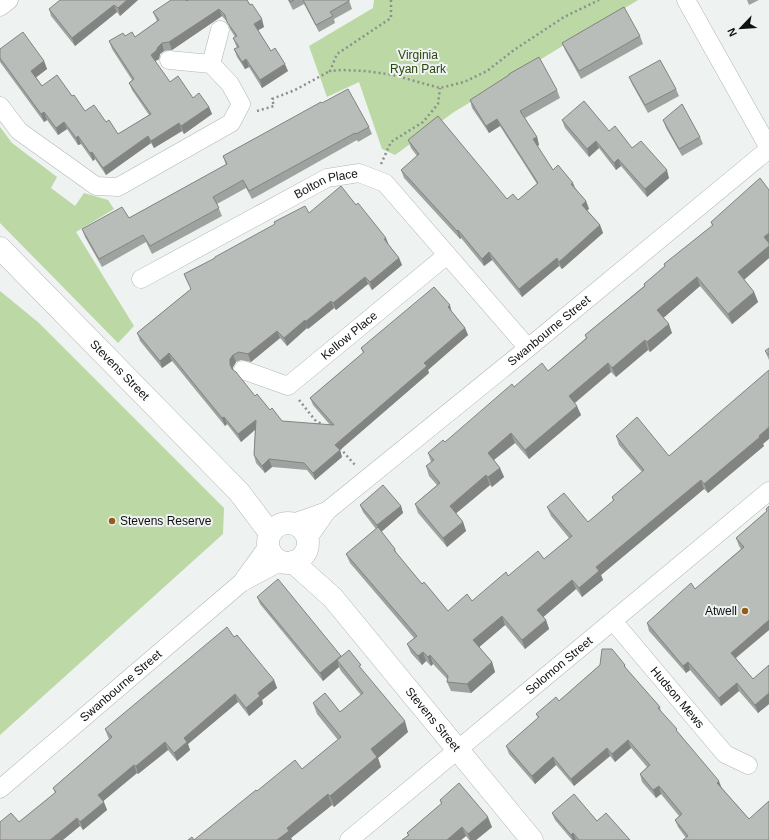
<svg xmlns="http://www.w3.org/2000/svg" width="769" height="840" font-family="Arial,sans-serif">
<style>
.green{fill:#bbd8a5}
.lines{fill:none;stroke-linecap:round;stroke-linejoin:round}
.street-casing{stroke:#b0b6b4;stroke-width:19}
.secondary-casing{stroke:#b0b6b4;stroke-width:23}
.path{stroke:#8c8f8e;stroke-width:2.5;stroke-dasharray:2 3;stroke-linecap:butt}
.street{stroke:#fff;stroke-width:18}
.secondary{stroke:#fff;stroke-width:22}
.wall{fill:#9fa3a0}
.shaded-wall{fill:#828482}
.building{fill:#b9bdba;stroke:#828482}
.poi-dot{fill:#955b19;stroke:#eef3f2;stroke-width:1.5}
.labels{text-anchor:middle;stroke-width:4;stroke-linejoin:round;paint-order:stroke}
.park-label{font-size:12px;fill:#2c470e;stroke:#eef3f2}
.street-label{font-size:12px;fill:#101211;stroke:#eef3f2}
.poi-label{font-size:12px;fill:#101211;stroke:#eef3f2;text-anchor:start}
</style>
<rect width="100%" height="100%" fill="#eef3f2"/>
<g class="green">
<polygon points="374,0 638,0 454,112 395,155 382,149 359,82 327,97 309,46 373,8"/>
<polygon points="0,127 12,143 57,177 51,188 75,206 84,193 108,200 114,209 76,232 134,326 118,343 0,223"/>
<polygon points="0,291 39,323 224,508 223,534 0,735"/>
</g>
<g class="lines">
<g class="street-casing">
<g id="street">
<polyline points="686,0 769,148"/>
<polyline points="0,7 9,0"/>
<polyline points="211,64 220,30"/>
<polyline points="0,106 19,131 96,186 118,187 231,123 241,104 230,84 211,64 169,60"/>
<path id="s1" d="M141,279L327,178L359,173L385,183L528,348"/>
<path id="s2" d="M243,370L288,386L447,255"/>
<polyline points="293,523 327,511"/>
<path id="s3" d="M308,538L327,511L528,348L769,149"/>
<polyline points="244,579 268,546"/>
<path id="s4" d="M613,621L725,754L748,765"/>
<path id="s5" d="M0,789L241,583L280,562"/>
<path id="s6" d="M349,840L769,491"/>
</g>
</g>
<g class="secondary-casing">
<g id="secondary">
<path id="s7" d="M0,248L239,492L270,533"/>
<circle cx="288" cy="543" r="20"/>
<path id="s8" d="M293,562L333,598L532,840"/>
</g>
</g>
<g class="path">
<polyline points="391,0 391,18 337,54 330,71 341,70 366,71 393,75 440,88 464,82 487,71 514,50 564,17 599,0"/>
<polyline points="257,111 274,106 272,99 295,90 330,71"/>
<polyline points="381,164 391,142 423,122 438,104 440,88"/>
<polyline points="299,400 315,420 323,425"/>
<polyline points="340,448 355,465"/>
</g>
<use href="#street" class="street"/>
<use href="#secondary" class="secondary"/>
</g>
<g class="wall">
<polygon points="138,0 120,16 117,12 75,46 51,16 49,9"/>
<polygon points="247,0 264,27 258,30 271,51 288,71 262,88 249,67 245,69 237,57 234,49 237,48 233,38 235,37 230,29 228,23 222,16 172,50 164,51 160,54 159,59 155,61 170,82 193,98 209,107 212,114 184,134 182,131 154,148 151,143 106,175 95,159 93,161 81,144 78,145 67,129 58,135 47,120 44,122 0,62 0,49 44,61 47,69 36,77 42,86 72,96 85,111 106,122 118,134 149,115 132,90 129,83 132,80 112,49 109,41 125,36 135,37 157,21 153,12 187,1"/>
<polygon points="288,0 349,0 352,9 334,19 335,23 319,32 304,4 293,10"/>
<polygon points="747,0 759,0 749,5"/>
<polygon points="640,36 643,44 581,79 565,50 562,43"/>
<polygon points="629,77 676,89 679,96 648,113 632,84"/>
<polygon points="557,90 560,98 525,118 537,137 539,145 537,146 553,170 576,189 586,201 589,209 587,210 600,225 603,233 562,269 559,266 522,297 492,260 484,266 461,238 460,239 404,178 401,170 417,156 411,148 408,140 507,199 518,200 537,184 500,126 489,133 472,108 470,100"/>
<polygon points="322,103 369,127 372,134 358,142 357,140 252,199 246,188 217,204 222,216 152,254 146,242 102,267 85,237 82,229 129,218 226,165 223,156"/>
<polygon points="562,120 609,131 632,148 669,178 647,197 621,166 616,170 599,148 589,157 565,128"/>
<polygon points="663,120 700,137 703,144 682,156 666,128"/>
<polygon points="769,190 769,258 744,280 754,292 758,302 732,324 700,286 663,318 672,333 650,352 648,350 616,377 611,372 575,403 581,415 529,459 515,443 494,460 500,468 504,477 492,487 490,485 456,513 463,522 466,531 447,547 418,513 415,504 437,485 429,476 426,466 431,462 428,453 445,442 514,387 548,371 586,338 585,335 644,286 644,284 665,266 664,264 712,226 711,222"/>
<polygon points="309,213 389,245 399,258 402,265 372,290 368,284 336,310 334,308 308,329 307,328 287,346 280,338 251,362 241,360 236,362 233,367 233,370 255,396 282,421 330,425 313,405 310,398 363,353 361,348 452,312 465,328 468,335 428,370 429,373 340,450 342,457 315,480 307,470 272,467 265,473 256,463 254,455 255,430 241,442 227,424 225,426 172,361 162,368 140,341 137,333 191,289 184,274"/>
<polygon points="769,348 769,360 765,351"/>
<polygon points="616,436 669,456 763,444 764,446 708,493 704,489 601,575 603,580 582,597 576,589 543,617 546,620 549,629 525,649 505,625 479,647 492,662 495,672 471,693 451,691 447,682 448,680 433,664 431,666 426,661 422,665 411,653 407,644 414,638 350,563 346,554 376,529 363,512 360,505 401,506 403,513 381,532 395,549 397,554 422,584 448,611 472,601 508,576 544,559 569,538 551,516 547,507 588,522 613,501 612,497 642,472 619,445"/>
<polygon points="769,506 769,630 736,658 753,679 769,665 769,704 758,713 739,691 721,706 690,670 686,673 649,631 647,623 695,589 741,549 739,546 736,538 767,511 766,509"/>
<polygon points="257,597 341,657 363,671 408,732 378,758 381,767 334,807 332,805 291,838 292,840 188,840 194,840 257,791 302,769 338,740 317,714 313,703 340,712 361,695 341,671 339,667 323,681 260,604"/>
<polygon points="234,637 274,680 277,688 262,700 263,704 249,716 238,702 188,744 190,750 177,761 168,750 138,774 137,773 103,801 107,810 83,830 80,826 0,840 19,822 55,793 53,788 109,739 108,737 105,729"/>
<polygon points="600,665 625,665 626,669 660,707 661,712 722,788 749,819 769,840 686,838 678,827 675,820 679,816 661,794 656,798 642,782 640,774 647,767 631,748 615,762 610,756 574,786 556,765 535,784 509,754 506,746 538,718 536,714 559,701"/>
<polygon points="440,800 492,827 476,840 469,840 466,836 461,840 402,840 408,835 407,833 441,804"/>
<polygon points="552,813 597,821 630,840 572,840 555,820"/>
</g>
<g class="shaded-wall">
<polygon points="127,0 138,0 120,16 118,8"/>
<polygon points="114,5 117,12 75,46 72,38"/>
<polygon points="219,9 222,16 172,50 169,42"/>
<polygon points="262,19 264,27 257,31 254,24"/>
<polygon points="162,43 164,51 160,54 159,59 154,62 151,55 158,47"/>
<polygon points="246,59 249,67 245,69 242,62"/>
<polygon points="44,61 47,69 34,79 31,71"/>
<polygon points="285,64 288,71 262,88 260,80"/>
<polygon points="209,107 212,114 184,134 181,126"/>
<polygon points="44,112 47,120 44,122 41,114"/>
<polygon points="497,119 500,126 489,133 486,126"/>
<polygon points="64,122 67,129 58,135 56,128"/>
<polygon points="179,123 182,131 154,148 151,141"/>
<polygon points="78,136 81,144 78,145 76,138"/>
<polygon points="148,136 151,143 106,175 103,168"/>
<polygon points="537,137 539,145 536,147 533,139"/>
<polygon points="596,141 599,148 589,157 587,149"/>
<polygon points="92,152 95,159 93,161 90,153"/>
<polygon points="618,159 621,166 616,170 614,163"/>
<polygon points="667,170 669,178 647,197 645,189"/>
<polygon points="573,183 576,190 571,184"/>
<polygon points="586,201 589,209 585,212 582,205"/>
<polygon points="600,225 603,233 562,269 559,262"/>
<polygon points="458,230 461,238 460,239 457,231"/>
<polygon points="769,233 769,245 764,237"/>
<polygon points="386,238 389,245 384,239"/>
<polygon points="769,246 769,258 741,282 738,272"/>
<polygon points="489,252 492,260 484,266 482,259"/>
<polygon points="399,258 402,265 372,290 370,282"/>
<polygon points="557,258 559,266 522,297 519,289"/>
<polygon points="365,277 368,284 336,310 333,303"/>
<polygon points="697,277 700,286 661,320 657,310"/>
<polygon points="754,292 758,302 732,324 728,314"/>
<polygon points="331,301 334,308 308,329 305,322"/>
<polygon points="450,305 452,313 448,307"/>
<polygon points="305,320 307,328 287,346 284,338"/>
<polygon points="669,324 672,333 650,352 647,342"/>
<polygon points="465,328 468,335 428,370 429,373 340,450 342,457 315,480 313,473 335,445 424,363"/>
<polygon points="277,331 280,338 251,362 248,354"/>
<polygon points="645,340 648,350 616,377 612,368"/>
<polygon points="169,353 172,361 162,368 160,361"/>
<polygon points="233,355 236,362 233,367 233,372 230,364 230,359"/>
<polygon points="608,363 611,372 572,405 569,396"/>
<polygon points="577,406 581,415 529,459 525,450"/>
<polygon points="224,417 227,424 225,426 222,418"/>
<polygon points="256,420 258,427 241,442 238,434"/>
<polygon points="769,427 769,439 763,444 764,446 708,493 704,484"/>
<polygon points="511,433 515,443 491,462 488,453"/>
<polygon points="269,459 272,467 265,473 262,466"/>
<polygon points="500,468 504,477 492,487 488,477"/>
<polygon points="486,475 490,485 453,516 450,506"/>
<polygon points="701,480 704,489 601,575 603,580 582,597 579,588 596,567"/>
<polygon points="401,506 403,513 380,533 377,525"/>
<polygon points="463,522 466,531 447,547 443,538"/>
<polygon points="572,580 576,589 541,619 537,610"/>
<polygon points="502,616 505,625 477,649 473,640"/>
<polygon points="546,620 549,629 525,649 522,640"/>
<polygon points="769,620 769,630 733,660 731,653"/>
<polygon points="423,652 426,661 422,665 418,656"/>
<polygon points="430,655 433,664 431,666 428,657"/>
<polygon points="341,656 344,663 337,660 339,667 323,681 320,673"/>
<polygon points="492,662 495,672 471,693 467,684"/>
<polygon points="688,662 690,670 686,673 683,666"/>
<polygon points="274,680 277,688 262,700 263,704 249,716 246,708 258,693"/>
<polygon points="737,683 739,691 721,706 719,698"/>
<polygon points="769,693 769,704 758,713 755,705"/>
<polygon points="235,694 238,702 188,744 190,750 177,761 174,753 184,738"/>
<polygon points="405,721 408,732 378,758 381,767 334,807 330,796 371,749"/>
<polygon points="628,740 631,748 615,762 612,754"/>
<polygon points="165,742 168,750 138,774 136,766"/>
<polygon points="607,748 610,756 574,786 571,779"/>
<polygon points="553,757 556,765 535,784 532,776"/>
<polygon points="134,765 137,773 101,803 98,795"/>
<polygon points="719,781 722,789 717,783"/>
<polygon points="659,786 661,794 656,798 653,790"/>
<polygon points="328,794 332,805 291,838 292,840 277,840 287,828"/>
<polygon points="104,802 107,810 83,830 80,822"/>
<polygon points="488,817 492,827 476,840 470,840 468,834"/>
<polygon points="77,818 80,826 63,840 50,840"/>
<polygon points="462,827 466,836 461,840 447,840"/>
<polygon points="573,833 576,840 573,840 571,835"/>
</g>
<g class="building">
<polygon points="60,0 127,0 118,8 114,5 72,38 49,9"/>
<polygon points="171,0 186,0 187,1 188,0 247,0 250,5 252,4 262,19 254,24 271,51 275,48 285,64 260,80 246,59 242,62 234,49 239,47 233,38 237,36 227,22 225,15 219,9 169,42 162,43 158,47 156,51 151,55 170,82 178,76 193,98 199,93 209,107 181,126 179,123 151,141 148,136 103,168 92,152 90,153 78,136 76,138 64,122 56,128 44,112 41,114 0,58 0,49 23,32 44,61 31,71 42,86 57,75 72,96 74,95 85,111 94,105 106,122 109,120 118,134 151,114 129,83 134,79 109,41 123,33 125,36 132,32 135,37 159,20 153,12"/>
<polygon points="289,0 294,0 290,2"/>
<polygon points="303,0 349,0 349,1 330,12 333,16 316,25"/>
<polygon points="624,7 640,36 579,71 562,43"/>
<polygon points="539,57 557,90 520,111 537,137 533,139 553,170 558,165 573,183 571,184 586,201 582,205 600,225 559,262 557,258 519,289 489,252 482,259 458,230 457,231 401,170 419,154 408,140 438,116 507,199 513,194 518,200 538,183 497,119 486,126 470,100 509,75 509,74"/>
<polygon points="660,60 676,89 645,105 629,77"/>
<polygon points="348,89 369,127 356,134 355,133 249,191 243,180 213,197 219,208 150,246 143,235 99,259 82,229 122,207 129,218 227,164 223,156 321,102 322,103"/>
<polygon points="584,101 609,131 615,126 632,148 641,141 667,170 645,189 618,159 614,163 596,141 587,149 562,120"/>
<polygon points="682,104 700,137 679,149 663,120"/>
<polygon points="760,178 769,190 769,233 764,237 769,243 769,246 738,272 754,292 728,314 697,277 657,310 669,324 647,342 645,340 612,368 608,363 569,396 577,406 525,450 511,433 488,453 500,468 488,477 486,475 450,506 463,522 443,538 415,504 440,483 426,466 434,460 428,453 443,440 445,442 512,384 514,387 542,363 548,371 587,338 585,335 645,286 644,284 665,266 664,264 713,225 711,222"/>
<polygon points="341,186 356,205 358,203 386,238 384,239 399,258 370,282 365,277 333,303 331,301 305,322 305,320 284,338 277,331 248,354 239,352 233,355 230,359 230,364 232,369 236,372 255,396 257,394 270,410 272,408 282,421 334,425 310,398 364,352 361,348 434,287 450,305 448,307 465,328 424,363 427,366 335,445 340,450 313,473 304,463 269,459 262,466 254,455 256,420 238,434 224,417 222,418 169,353 160,361 137,333 191,289 184,274 215,258 215,257 275,224 274,222 305,206 309,213"/>
<polygon points="769,348 769,355 765,351"/>
<polygon points="769,370 769,427 759,436 760,437 704,484 701,480 596,567 599,571 579,588 572,580 537,610 546,620 522,640 502,616 473,640 492,662 467,684 447,682 448,676 430,655 428,657 423,652 418,656 407,644 417,636 346,554 378,527 395,549 394,550 422,584 424,582 448,611 467,594 472,601 506,572 508,576 538,551 544,559 572,536 547,507 564,493 588,522 614,500 612,497 644,470 616,436 637,417 669,456"/>
<polygon points="383,485 401,506 377,525 360,505"/>
<polygon points="769,506 769,620 731,653 753,679 769,665 769,693 755,705 737,683 719,698 688,662 683,666 647,623 691,583 695,589 744,547 736,538 767,511 766,509"/>
<polygon points="278,579 341,656 320,673 257,597"/>
<polygon points="227,627 234,637 237,635 274,680 258,693 260,696 246,708 235,694 184,738 187,742 174,753 165,742 136,766 134,765 98,795 104,802 80,822 77,818 50,840 0,840 0,822 11,813 19,822 56,792 53,788 112,737 105,729"/>
<polygon points="602,649 612,649 625,665 624,666 660,707 658,708 677,729 676,730 719,781 717,783 749,819 769,801 769,840 683,840 688,836 675,820 682,814 659,786 653,790 640,774 650,765 628,740 612,754 607,748 571,779 553,757 532,776 506,746 539,717 536,714 556,697 559,701 600,665"/>
<polygon points="349,650 361,665 359,666 405,721 371,749 377,757 330,796 328,794 287,828 289,831 277,840 188,840 192,837 194,840 256,790 257,791 295,760 302,769 341,737 313,703 325,693 340,712 363,693 337,660"/>
<polygon points="459,783 488,817 468,834 462,827 447,840 402,840 409,835 407,833 442,803 440,800"/>
<polygon points="574,794 597,821 606,813 630,840 579,840 573,833 571,835 552,813"/>
</g>
<g class="poi-dot">
<circle cx="112" cy="521" r="4"/>
<circle cx="745" cy="611" r="4"/>
</g>
<g class="labels">
<g class="park-label">
<text x="418" y="59">Virginia<tspan x="418" dy="14">Ryan Park</tspan></text>
</g>
<g class="street-label">
<text dy="4" stroke="none"><textPath href="#s1" startOffset="209">Bolton Place</textPath></text>
<text dy="4" stroke="none"><textPath href="#s3" startOffset="319">Swanbourne Street</textPath></text>
<text dy="4" stroke="none"><textPath href="#s2" startOffset="127">Kellow Place</textPath></text>
<text dy="4" stroke="none"><textPath href="#s7" startOffset="171">Stevens Street</textPath></text>
<text dy="4" stroke="none"><textPath href="#s6" startOffset="273">Solomon Street</textPath></text>
<text dy="4" stroke="none"><textPath href="#s5" startOffset="159">Swanbourne Street</textPath></text>
<text dy="4" stroke="none"><textPath href="#s4" startOffset="100">Hudson Mews</textPath></text>
<text dy="4" stroke="none"><textPath href="#s8" startOffset="211">Stevens Street</textPath></text>
</g>
<g class="poi-label">
<text x="120" y="525">Stevens Reserve</text>
<text x="737" y="615" text-anchor="end">Atwell</text>
</g>
</g>
<g transform="translate(741 28) rotate(245)" stroke="#eef3f2" stroke-width="3" paint-order="stroke">
<path d="M0-3L7 15L0 10L-7 15Z" fill="#101211"/>
<text y="-6" font-size="11" font-weight="bold" text-anchor="middle" fill="#101211">N</text>
</g>
</svg>
